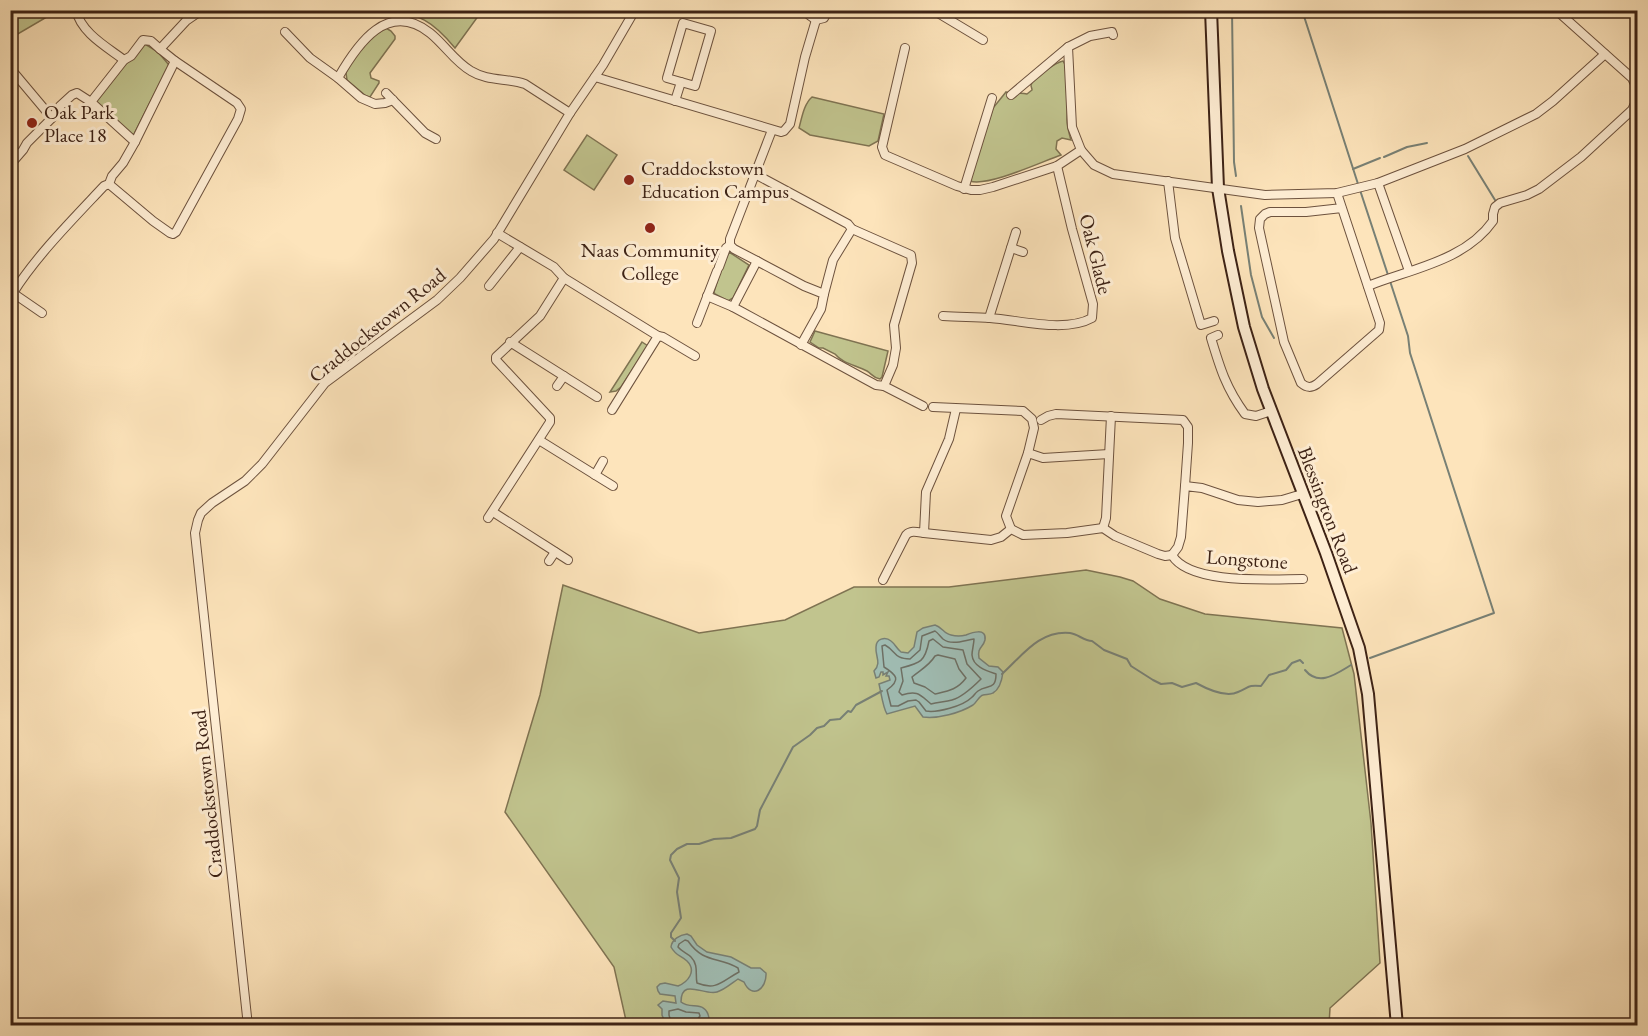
<svg xmlns="http://www.w3.org/2000/svg" width="1648" height="1036" font-family="'EB Garamond',serif">
<style>
.green{fill:#c1c48e;stroke:#7f7352;stroke-width:1.5}
.water{fill:#a0beb5;stroke:#788075;stroke-width:1.5}
.lines{fill:none;stroke-linecap:round;stroke-linejoin:round}
.shore{stroke:#6e7065;stroke-width:1.5}
.stream{stroke:#788075;stroke-width:2}
.minor-casing{stroke:#6d523e;stroke-width:10}
.secondary-casing{stroke:#3d2215;stroke-width:14}
.minor{stroke:#feedd3;stroke-width:8}
.secondary{stroke:#feedd3;stroke-width:10}
.poi-dot{fill:#8f2418;stroke:#feedd3;stroke-width:2}
.labels{text-anchor:middle;stroke-width:6;stroke-linejoin:round;paint-order:stroke}
.poi-label{font-size:20px;fill:#3d2215;stroke:#feedd3;text-anchor:start}
.street-label{font-size:20px;fill:#3d2215;stroke:#feedd3}
</style>
<rect width="100%" height="100%" fill="#fde4bb"/>
<filter id="stains"><feTurbulence type="fractalNoise" baseFrequency=".00333" numOctaves="4"/><feColorMatrix values="0 0 0 0 .2 0 0 0 0 .09 0 0 0 0 .02 0 0 0 .5 -.17"/></filter>
<radialGradient id="worn" r=".72"><stop offset=".6" stop-color="#630" stop-opacity="0"/><stop offset="1" stop-color="#630" stop-opacity=".3"/></radialGradient>
<g class="green">
<polygon points="11,10 57,10 57,11 11,38"/>
<path d="M471,10L479,15L455,48C436,25 416,7 384,17L382,11Z"/>
<polygon points="386,28 391,31 395,36 395,39 370,73 371,78 379,81 379,83 370,97 366,96 347,80 346,73 348,66 370,38"/>
<polygon points="145,44 158,52 169,65 133,136 95,103 126,63 135,57"/>
<path d="M1063,61C1073,74 1067,104 1067,120C1067,127 1069,133 1071,140L1062,138L1057,141L1056,149L1061,155C1041,162 988,187 970,181L993,108L1006,92C1014,95 1020,92 1027,94L1032,90C1032,88 1031,87 1031,85C1032,78 1057,62 1063,61Z"/>
<path d="M812,97L884,114L878,141L869,146L810,135L799,128C802,117 804,104 812,97Z"/>
<polygon points="587,135 617,155 594,190 564,170"/>
<polygon points="729,252 749,265 733,298 728,301 715,294 714,292 721,269"/>
<path d="M815,331L888,351L882,377L880,379C873,378 872,374 867,371C856,365 843,364 835,354L823,348H819L810,342Z"/>
<polygon points="642,342 648,346 621,387 616,391 610,392"/>
<polygon points="1086,570 1120,577 1133,581 1160,599 1205,614 1342,628 1354,674 1371,823 1380,963 1330,1008 1329,1025 627,1025 614,967 505,812 540,695 563,585 699,633 785,620 854,587 949,587"/>
</g>
<g class="water">
<path d="M935,625C942,627 944,634 951,635C955,636 962,636 966,635C971,633 987,627 985,640C983,648 977,647 979,658L989,666L998,667L1003,672C1002,680 1000,689 993,693C990,695 986,694 983,695C979,696 977,702 973,705C960,713 938,719 923,717L915,706L887,714C883,708 881,692 879,684L890,680L889,676H886L888,672L883,675V672H881L879,677L876,678L874,671C882,663 875,656 876,647C876,639 885,636 891,641C895,644 897,649 901,652L908,653L914,647L917,632L923,628Z"/>
<path d="M687,934L691,936L697,945L707,952L731,957L751,968H760L766,973C767,989 752,1000 744,982L738,979C732,983 724,990 717,992C704,996 681,977 681,1002C691,1010 706,1000 709,1018L701,1023V1025H666L662,1015V1009L658,1005L663,1001L676,1003L675,996L660,994L658,991L657,987L660,984L665,983L678,986C688,982 697,971 687,961C680,955 676,956 671,947C672,939 680,935 687,934Z"/>
</g>
<g class="lines">
<g class="shore">
<path d="M935,631C938,633 940,636 943,639C952,646 965,640 974,639C974,644 972,650 972,655C973,667 987,671 996,674C996,691 987,684 978,691C974,694 975,695 971,698C963,706 937,713 926,711L919,702L916,700L908,701L898,706H891L887,690C901,680 897,675 884,667L882,646L885,645C896,651 894,659 910,659L920,650L922,636Z"/>
<path d="M933,639L943,647L963,650L967,664L981,679C974,686 963,697 952,700C945,702 938,702 931,704C920,695 918,690 902,695L899,692L903,681L901,668C920,663 925,662 929,641Z"/>
<path d="M938,655L955,659L959,669L966,678C957,690 948,691 935,694L925,687L914,683L912,677C920,670 929,666 935,656Z"/>
<path d="M685,940L688,941C704,964 718,956 738,968L739,972C722,981 717,991 697,983C695,975 699,965 691,957C687,953 682,952 678,947L679,944Z"/>
<polyline points="672,1026 669,1015 669,1011 678,1009 686,1012 699,1013 700,1016 696,1021 695,1026"/>
</g>
<g class="stream">
<polyline points="1232,10 1234,162 1236,176"/>
<polyline points="1302,10 1358,184"/>
<polyline points="1468,156 1495,200"/>
<polyline points="1384,157 1407,147 1427,143"/>
<polyline points="1353,169 1380,158"/>
<polyline points="1360,190 1388,275"/>
<polyline points="1241,206 1251,275 1262,317 1274,338"/>
<polyline points="1370,658 1494,613 1410,353 1408,336 1390,281"/>
<path d="M1305,670C1319,687 1336,674 1351,665"/>
<path d="M1002,674C1022,656 1039,630 1070,633C1078,634 1084,641 1092,641L1104,650L1127,659L1131,666L1153,680L1161,684L1172,683L1182,687L1196,683C1207,689 1226,698 1238,692C1250,687 1247,685 1261,686L1269,675L1286,670L1292,663L1300,660L1303,663"/>
<polyline points="675,941 671,937 671,933 681,918 677,892 679,878 670,860 671,855 677,849 687,844 699,844 714,839 731,838 755,829 757,826 760,810 793,747 810,735 817,728 824,726 830,720 840,719 848,711 851,712 856,705 882,691"/>
</g>
<g class="minor-casing">
<g id="minor">
<path d="M76,10C81,33 107,47 124,60"/>
<polyline points="807,10 809,15 816,20 824,18 828,10"/>
<polyline points="933,10 983,40"/>
<polyline points="1556,10 1632,78 1638,90"/>
<polygon points="683,23 711,31 695,86 667,78"/>
<polyline points="285,32 310,58 338,78 361,98 375,104 385,103 393,100"/>
<polyline points="1113,35 1112,32 1090,36 1068,47 1072,127 1081,150 1094,165 1113,174 1265,195 1337,193 1378,183"/>
<polyline points="905,48 882,147 885,155 957,186 971,190 980,190 993,187 1057,166 1081,150"/>
<polyline points="10,68 52,118"/>
<polyline points="595,77 781,132 784,131 790,124 805,57 816,20"/>
<path d="M338,78C358,43 388,0 430,33C445,45 455,62 471,71C487,81 507,78 525,84L570,113"/>
<polyline points="386,93 425,133 436,139"/>
<polyline points="1011,95 1068,47"/>
<polyline points="675,101 681,82"/>
<polyline points="91,102 135,142"/>
<polyline points="10,165 23,150 27,143 52,118 60,106 72,95 77,93 91,102 124,60 131,56 143,40 151,41 160,49 186,21 202,10"/>
<polyline points="1168,181 1175,238 1201,325 1214,321"/>
<polyline points="109,184 153,221 170,233 173,234 176,232 238,119 241,109 237,103 175,61 160,49"/>
<polyline points="964,189 992,98"/>
<path d="M1337,193L1380,323L1379,330L1317,384C1311,388 1307,388 1301,383L1284,342L1259,228L1260,219L1265,214L1270,212H1306L1342,208"/>
<polyline points="497,233 554,267 564,278 658,336 663,337 695,356"/>
<polyline points="730,245 734,249 757,261 733,307 876,385 884,386 893,365 896,348 894,325 912,263 911,255 852,229 848,224 755,174"/>
<polyline points="1011,248 1023,252"/>
<polyline points="757,261 804,286 824,294 821,309 801,345"/>
<polyline points="719,267 726,248 730,245 730,239 772,130"/>
<polyline points="1409,271 1378,183 1465,149 1536,114 1553,101 1605,54"/>
<polyline points="489,286 520,247"/>
<path d="M1368,286C1410,269 1465,261 1493,221V214L1495,207L1500,203L1527,195L1539,189L1581,157L1632,110L1638,97"/>
<polyline points="10,291 42,313"/>
<path d="M13,293C36,256 74,218 104,186L109,184L112,176L123,163L135,142L175,61"/>
<polyline points="824,294 833,260 852,229"/>
<polyline points="707,296 733,307"/>
<path d="M943,316C959,317 974,317 990,318C1020,320 1065,333 1092,318L1093,304L1072,229L1057,166"/>
<polyline points="989,318 1016,232"/>
<polyline points="697,323 717,271"/>
<path d="M1218,335L1211,338C1220,368 1226,388 1245,414L1256,416L1271,411"/>
<polyline points="510,342 597,397"/>
<polyline points="557,386 564,376"/>
<polyline points="884,386 923,406"/>
<polyline points="933,407 1023,411 1032,419 1034,428 1028,453 1006,516 1011,529"/>
<polyline points="612,410 658,336"/>
<polyline points="1041,420 1048,416 1056,414 1183,420 1188,427 1188,443 1185,486"/>
<polyline points="539,440 613,486"/>
<polyline points="1028,453 1043,458 1109,454"/>
<polyline points="595,475 603,461"/>
<path d="M1302,494L1282,500L1258,502L1238,500L1202,488L1185,486L1181,537L1178,547L1172,555C1189,585 1271,579 1303,579"/>
<polyline points="493,512 568,560"/>
<polyline points="488,518 550,422 550,418 496,360 496,357 540,316 564,278"/>
<polyline points="1103,528 1106,518 1111,416"/>
<polyline points="924,533 991,540 1001,537 1011,529 1023,535 1067,533 1103,528 1115,536 1158,554 1165,556 1172,555"/>
<polyline points="549,561 555,552"/>
<path d="M883,580L906,535C911,530 917,532 924,533L926,492L949,439L956,409"/>
<polyline points="248,1026 195,533 198,520 201,513 212,503 245,481 262,464 325,383 437,300 460,278 494,239 570,113 603,65 635,10"/>
</g>
</g>
<g class="secondary-casing">
<polyline id="secondary" points="1211,10 1218,188 1228,251 1244,327 1263,389 1326,553 1359,648 1368,694 1397,1026"/>
</g>
<use href="#minor" class="minor"/>
<use href="#secondary" class="secondary"/>
</g>
<g class="poi-dot">
<circle cx="32" cy="123" r="6"/>
<circle cx="629" cy="180" r="6"/>
<circle cx="650" cy="228" r="6"/>
</g>
<g class="labels">
<g class="poi-label">
<text x="44" y="119">Oak Park<tspan x="44" dy="23">Place 18</tspan></text>
<text x="641" y="175">Craddockstown<tspan x="641" dy="23">Education Campus</tspan></text>
<text x="650" y="257" text-anchor="middle">Naas Community<tspan x="650" dy="23">College</tspan></text>
</g>
<g class="street-label">
<text transform="translate(1096 254) rotate(76)" y="7">Oak Glade</text>
<text transform="translate(377 325) rotate(-39)" y="7">Craddockstown Road</text>
<text transform="translate(1328 510) rotate(69)" y="7">Blessington Road</text>
<text transform="translate(1247 559) rotate(4)" y="7">Longstone</text>
<text transform="translate(207 794) rotate(-96)" y="7">Craddockstown Road</text>
</g>
</g>
<rect width="1648" height="1036" fill="none" stroke="#fde4bb" stroke-width="36"/>
<rect x="12" y="12" width="1624" height="1012" fill="none" stroke="#3d2215" stroke-width="3"/>
<rect x="18" y="18" width="1612" height="1000" fill="none" stroke="#3d2215" stroke-width="1.5"/>
<rect width="100%" height="100%" filter="url(#stains)"/>
<rect width="100%" height="100%" fill="url(#worn)"/>
</svg>
